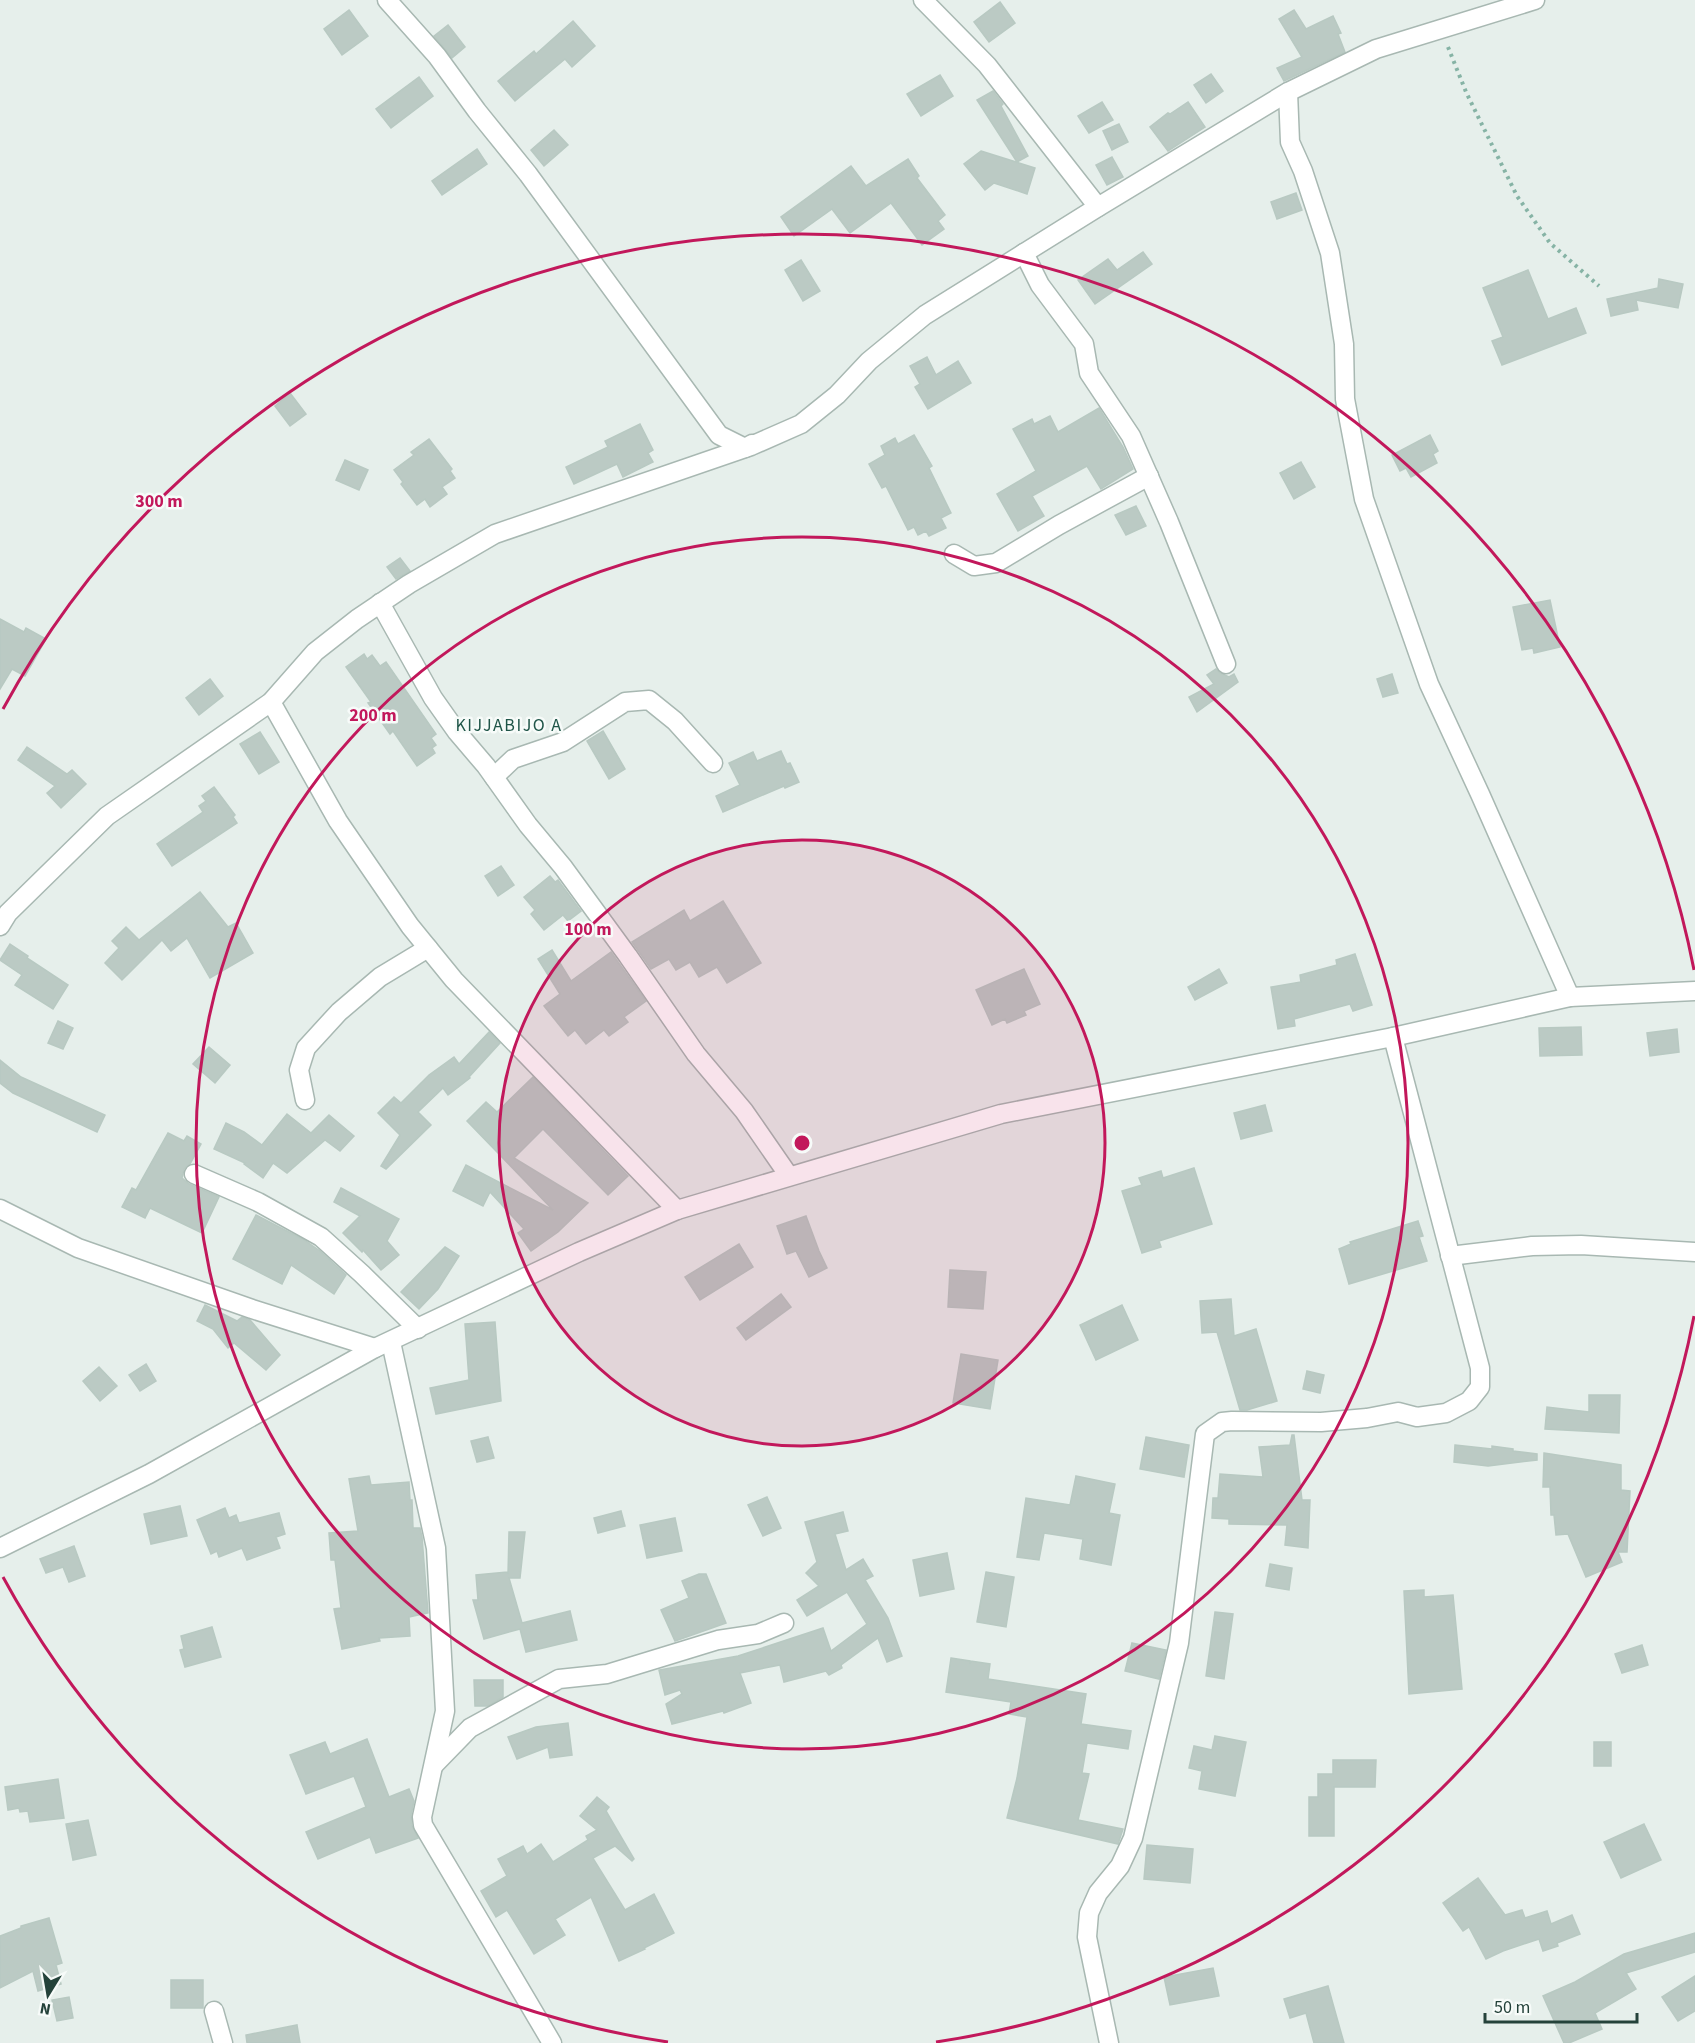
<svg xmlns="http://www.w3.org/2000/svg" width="1695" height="2043" font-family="'Source Sans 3',sans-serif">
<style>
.building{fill:#bbcac4;stroke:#b8c9c2;stroke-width:1.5}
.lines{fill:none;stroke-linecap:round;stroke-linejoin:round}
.minor-casing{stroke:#a8b8b2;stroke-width:21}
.path{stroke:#86b3a5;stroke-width:4;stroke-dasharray:3 4.5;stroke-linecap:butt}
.minor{stroke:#fff;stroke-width:18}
.ring{fill:none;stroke:#c2185b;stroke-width:3}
.labels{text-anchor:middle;stroke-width:5;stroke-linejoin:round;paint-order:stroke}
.quarter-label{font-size:18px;letter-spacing:1.5px;fill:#1f5548;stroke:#f7fbf9}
.centre{fill:#c2185b;stroke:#f7fbf9;stroke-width:3}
.ring-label{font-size:18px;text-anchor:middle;font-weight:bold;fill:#c2185b;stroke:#f7fbf9;stroke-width:5;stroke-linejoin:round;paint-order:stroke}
</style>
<rect width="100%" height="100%" fill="#e6efeb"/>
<g class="building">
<polygon points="1000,2 1015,23 989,42 974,22"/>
<polygon points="349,10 368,36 342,55 324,29"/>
<polygon points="1294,10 1306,29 1333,16 1341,33 1338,34 1345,52 1284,81 1277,68 1302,57 1279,19"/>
<polygon points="573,21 595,46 572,67 565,59 515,101 498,81 534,51 536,54"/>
<polygon points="448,25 465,47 452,58 434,36"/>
<polygon points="1211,74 1223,91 1206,103 1194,85"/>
<polygon points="940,75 953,96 921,116 907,94"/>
<polygon points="419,77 433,96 391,128 376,109"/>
<polygon points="993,91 1003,104 1001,106 1028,156 1017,162 977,100"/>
<polygon points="1102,102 1113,120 1089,133 1078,116"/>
<polygon points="1188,102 1205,127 1168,151 1150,127 1168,113 1170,114"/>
<polygon points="1119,124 1128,142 1112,150 1103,131"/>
<polygon points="554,130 568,145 544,166 531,150"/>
<polygon points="477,149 487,164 442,195 432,181"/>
<polygon points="981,151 1035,168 1027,194 994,183 985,190 964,164"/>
<polygon points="1112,157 1123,177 1107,185 1096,165"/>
<polygon points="908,159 919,176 917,178 945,215 938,221 944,229 922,245 891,203 850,233 832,209 794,236 781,217 851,166 866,186"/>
<polygon points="1296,193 1302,210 1277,219 1271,202"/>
<polygon points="1143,252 1152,264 1095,304 1078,280 1108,259 1117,270"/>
<polygon points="801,260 820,291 803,301 785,270"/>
<polygon points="1528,270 1548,319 1576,308 1586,333 1502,365 1492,341 1503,337 1483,288"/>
<polygon points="1659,279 1683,284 1678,308 1636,300 1638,310 1611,316 1607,299 1658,288"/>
<polygon points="927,357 936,375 958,361 971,383 928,409 915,387 920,384 910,366"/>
<polygon points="290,393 306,414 290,426 275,406"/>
<polygon points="1099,408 1123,447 1133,469 1101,489 1087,466 1032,496 1044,516 1018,531 997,494 1036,471 1013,429 1032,419 1034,424 1050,416 1058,432"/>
<polygon points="640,424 653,450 648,453 653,462 623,477 617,464 574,484 566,467 608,447 605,441"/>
<polygon points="914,435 932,466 929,468 951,513 941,518 946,528 929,536 926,531 918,535 914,527 908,530 886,486 882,488 869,464 885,455 881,446 895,438 898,444"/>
<polygon points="1430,435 1438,451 1433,454 1437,463 1411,477 1406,468 1400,471 1392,455"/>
<polygon points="429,439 452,469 450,471 455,478 442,487 447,494 430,507 425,499 417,505 401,484 403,482 394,470 414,455 411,452"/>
<polygon points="345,460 368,470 359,490 336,480"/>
<polygon points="1301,462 1315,487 1294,499 1280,473"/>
<polygon points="1136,506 1146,526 1126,535 1115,515"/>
<polygon points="400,558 410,571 396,579 387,567"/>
<polygon points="1550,600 1560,647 1534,653 1533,648 1522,650 1513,607"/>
<polygon points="0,619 24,632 26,628 46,639 25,676 12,669 0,689"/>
<polygon points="364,654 367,659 372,655 380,666 386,662 436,734 431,738 436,745 432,748 435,753 417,766 393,731 390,734 368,703 371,702 346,667"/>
<polygon points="1216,669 1220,673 1229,677 1234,674 1238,682 1197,712 1189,697 1214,684 1207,675"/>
<polygon points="1392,674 1398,693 1383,697 1377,679"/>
<polygon points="210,679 223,696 199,715 186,698"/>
<polygon points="603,731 625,769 609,779 587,741"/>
<polygon points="260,732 279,762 259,774 240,744"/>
<polygon points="27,747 67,774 72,770 86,784 61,808 47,793 55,786 18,760"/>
<polygon points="781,751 787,764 790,763 799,782 785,788 784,786 723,812 716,796 740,785 729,763 753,752 757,761"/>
<polygon points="214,787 235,815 233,817 237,823 172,866 157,844 203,812 199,806 206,801 202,796"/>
<polygon points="501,866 514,885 498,896 485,876"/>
<polygon points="550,876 555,882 558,880 581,911 568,921 563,915 544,930 531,914 535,910 524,897"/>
<polygon points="200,892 228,927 236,923 253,953 210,978 187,938 171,951 162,940 122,980 105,963 119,948 112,941 126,927 139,940"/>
<polygon points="723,901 761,963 727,983 717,967 699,977 690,962 676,970 669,959 651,969 632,942 684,910 690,921"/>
<polygon points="10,944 28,956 27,958 68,985 53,1009 15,985 22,975 0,960"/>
<polygon points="552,950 571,981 611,952 646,1001 624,1017 628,1022 609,1036 604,1030 586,1044 575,1030 568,1036 544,1006 560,994 538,959"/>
<polygon points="1355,954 1372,1005 1353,1011 1350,1004 1294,1019 1295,1026 1278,1029 1271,987 1301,982 1300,975 1337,965 1336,960"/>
<polygon points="1024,969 1040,1004 1024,1011 1026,1015 1007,1023 1005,1019 992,1025 976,990"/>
<polygon points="1219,969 1227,983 1195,1000 1188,987"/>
<polygon points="58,1021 73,1028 63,1049 48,1043"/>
<polygon points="1581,1027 1582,1055 1540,1056 1539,1028"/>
<polygon points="1677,1029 1679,1052 1650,1056 1647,1033"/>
<polygon points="489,1032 500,1043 469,1077 470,1078 448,1095 443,1088 418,1112 431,1125 386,1169 381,1166 400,1135 378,1113 394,1097 401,1103 429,1075 454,1057 459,1064"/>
<polygon points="209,1047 230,1065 215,1083 193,1064"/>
<polygon points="0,1060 21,1077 105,1115 97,1132 13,1093 0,1083"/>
<polygon points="533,1077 628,1176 608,1195 543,1129 514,1158 588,1203 558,1232 531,1251 518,1233 524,1229 490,1192 483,1206 453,1191 466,1165 553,1210 467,1121 486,1102 497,1112"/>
<polygon points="1265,1105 1272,1131 1241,1139 1234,1113"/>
<polygon points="287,1114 311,1133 329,1115 354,1136 340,1151 325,1140 287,1173 273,1163 263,1178 244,1164 245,1163 214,1149 226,1123 244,1132 262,1145"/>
<polygon points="168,1133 184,1141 187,1136 201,1144 190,1164 184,1169 182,1178 189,1184 219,1197 202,1233 150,1208 145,1218 122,1207 132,1188 136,1190"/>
<polygon points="1194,1168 1212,1224 1159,1241 1161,1247 1142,1253 1122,1191 1142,1185 1139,1178 1161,1171 1163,1178"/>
<polygon points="341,1188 399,1219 387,1241 399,1255 381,1270 363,1250 362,1252 343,1233 360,1216 334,1202"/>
<polygon points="256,1215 304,1240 320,1251 346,1275 334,1294 291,1265 282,1284 233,1259"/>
<polygon points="806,1216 819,1251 827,1268 809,1277 796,1251 787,1254 777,1226"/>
<polygon points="1418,1221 1423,1236 1419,1237 1427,1261 1349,1284 1339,1249 1351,1244 1350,1242"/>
<polygon points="739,1244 753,1267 700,1300 685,1277"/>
<polygon points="445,1247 459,1256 438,1289 419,1309 401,1292"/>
<polygon points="950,1270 986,1272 983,1309 948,1307"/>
<polygon points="781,1294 791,1307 746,1340 737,1328"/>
<polygon points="1231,1299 1234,1336 1256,1329 1277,1401 1247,1410 1240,1410 1217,1332 1202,1333 1200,1301"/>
<polygon points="205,1305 237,1321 242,1317 250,1320 280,1355 266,1370 234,1343 228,1348 213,1329 197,1321"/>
<polygon points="1122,1305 1138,1340 1096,1360 1080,1325"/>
<polygon points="495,1322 501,1401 436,1414 430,1388 469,1380 465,1324"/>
<polygon points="961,1354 998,1360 990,1409 953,1403"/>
<polygon points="146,1364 156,1381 140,1391 129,1375"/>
<polygon points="99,1367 117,1386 100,1401 83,1381"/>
<polygon points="1307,1371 1324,1375 1320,1393 1303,1389"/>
<polygon points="1589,1395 1620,1395 1619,1433 1545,1429 1547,1407 1589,1412"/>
<polygon points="1292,1435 1294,1435 1302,1500 1310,1500 1308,1548 1285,1545 1287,1525 1229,1524 1229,1519 1212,1518 1213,1498 1218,1498 1220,1474 1263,1477 1259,1447 1290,1445"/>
<polygon points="488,1437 494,1458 477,1462 471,1441"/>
<polygon points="1146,1437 1189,1445 1184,1477 1140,1469"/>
<polygon points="1455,1445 1492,1449 1492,1446 1513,1449 1513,1451 1537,1454 1537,1460 1488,1466 1454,1462"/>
<polygon points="1544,1453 1621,1465 1621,1490 1630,1491 1627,1552 1618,1552 1622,1562 1586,1577 1568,1534 1556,1535 1554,1515 1551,1515 1550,1487 1543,1487"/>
<polygon points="369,1476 371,1485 409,1482 410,1500 412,1500 413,1528 420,1528 422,1537 428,1613 409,1617 410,1636 379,1638 380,1641 342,1649 334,1609 341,1608 335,1560 331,1560 329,1533 358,1531 349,1479"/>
<polygon points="1076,1476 1115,1484 1109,1513 1120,1515 1111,1565 1080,1559 1083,1539 1044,1533 1039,1560 1017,1557 1026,1498 1070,1505"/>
<polygon points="767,1497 781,1528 763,1536 748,1505"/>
<polygon points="180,1506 187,1536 151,1544 144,1514"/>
<polygon points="225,1508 229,1518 236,1515 239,1523 279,1513 285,1534 276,1537 280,1548 247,1560 242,1548 219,1557 217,1551 211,1554 197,1520"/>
<polygon points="621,1511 625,1526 598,1533 594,1518"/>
<polygon points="843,1512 848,1531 835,1534 846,1570 863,1559 873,1576 865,1580 888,1618 902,1656 887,1662 878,1638 841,1665 842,1668 829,1675 826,1671 784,1682 780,1665 740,1673 751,1703 724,1713 723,1711 672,1724 666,1704 682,1694 680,1690 665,1695 659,1670 738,1656 823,1628 831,1651 867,1624 847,1592 807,1616 797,1600 819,1586 806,1573 817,1562 805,1522"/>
<polygon points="675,1518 682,1551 647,1558 640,1525"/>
<polygon points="509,1532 525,1532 520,1578 509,1578 522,1623 570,1611 577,1640 526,1652 520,1629 484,1639 473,1600 478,1600 476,1575 507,1572 508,1574"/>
<polygon points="74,1546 85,1576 69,1582 63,1567 46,1573 40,1559"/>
<polygon points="947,1553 954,1589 920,1596 913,1560"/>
<polygon points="1270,1564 1292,1568 1289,1590 1266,1586"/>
<polygon points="986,1572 1014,1577 1006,1627 977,1622"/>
<polygon points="699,1574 706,1574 726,1623 675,1641 661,1610 689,1598 682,1581"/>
<polygon points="1424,1590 1424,1597 1453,1595 1462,1689 1409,1694 1404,1591"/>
<polygon points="1215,1612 1233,1614 1224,1679 1206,1676"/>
<polygon points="212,1627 221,1657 185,1667 180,1650 184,1649 181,1636"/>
<polygon points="1132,1643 1166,1650 1159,1679 1125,1671"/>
<polygon points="1642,1645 1648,1665 1622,1673 1615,1654"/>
<polygon points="951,1658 970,1661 970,1664 971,1661 990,1664 988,1679 1086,1694 1081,1724 1131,1731 1128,1749 1087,1743 1082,1773 1089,1774 1078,1820 1123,1829 1118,1844 1007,1818 1017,1778 1027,1717 1009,1714 1011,1702 946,1692"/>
<polygon points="474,1680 503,1680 503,1697 488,1706 475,1706"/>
<polygon points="568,1723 572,1755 550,1758 548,1747 517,1759 508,1737 536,1727"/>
<polygon points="1215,1736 1246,1742 1235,1796 1199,1789 1202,1771 1189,1768 1194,1746 1212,1750"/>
<polygon points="367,1739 389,1797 409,1789 414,1801 411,1815 412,1826 418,1838 376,1853 370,1837 318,1859 306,1832 366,1807 354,1776 306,1794 290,1755 325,1742 330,1754"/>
<rect x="1594" y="1742" width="17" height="24"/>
<polygon points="1333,1760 1376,1760 1375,1787 1334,1787 1334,1836 1309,1836 1309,1797 1318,1797 1318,1774 1333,1774"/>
<polygon points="58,1779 64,1818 30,1822 28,1811 20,1812 19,1808 8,1810 5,1787"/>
<polygon points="597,1797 609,1807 606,1811 634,1859 632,1861 615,1846 593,1858 594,1860 625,1910 654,1894 674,1933 644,1948 645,1949 619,1961 591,1897 555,1919 565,1935 534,1954 507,1910 496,1917 481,1891 507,1876 498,1859 523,1846 527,1854 541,1844 553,1862 588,1840 586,1836 597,1830 580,1816"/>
<polygon points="88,1820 96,1855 73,1860 66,1824"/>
<polygon points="1644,1824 1661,1860 1621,1878 1604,1842"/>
<polygon points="1147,1845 1193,1849 1190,1883 1144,1879"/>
<polygon points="1478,1878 1505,1915 1522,1910 1525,1918 1547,1911 1551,1924 1572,1915 1580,1934 1557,1943 1558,1946 1543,1951 1539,1939 1503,1951 1486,1959 1469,1927 1463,1931 1443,1903"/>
<polygon points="49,1918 62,1963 56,1965 61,1984 38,1991 33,1971 0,1988 0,1936 21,1928 21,1926"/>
<polygon points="1695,1933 1695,1952 1626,1973 1636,1989 1595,2013 1602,2029 1569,2043 1564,2043 1543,1996 1575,1982 1624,1954"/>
<polygon points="1213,1968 1219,1996 1170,2005 1164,1977"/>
<polygon points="1695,1976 1695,2011 1678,2021 1662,1997"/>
<rect x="171" y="1980" width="32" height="28"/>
<polygon points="1328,1986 1333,2004 1344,2043 1314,2043 1306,2013 1290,2018 1284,1999"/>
<polygon points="69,1997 73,2018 57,2021 52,2000"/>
<polygon points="297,2025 300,2043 247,2043 246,2035"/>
</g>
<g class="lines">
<g class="minor-casing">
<g id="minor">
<polyline points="387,0 437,56 477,111 528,174 719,435 745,448 752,444"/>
<polyline points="923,0 987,65 1098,207"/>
<polyline points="1288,92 1290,142 1303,171 1330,253 1344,344 1345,399 1364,499 1429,684 1480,794 1570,997"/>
<polyline points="1024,253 1040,285 1084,344 1089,373 1131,436 1169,522 1226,664"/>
<polyline points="954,554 974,566 996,563 1059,525 1149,476"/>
<polyline points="380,603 433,698 457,732 486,766 528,825 563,867 628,956 696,1054 744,1111 789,1176"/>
<polyline points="271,702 338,821 410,926 454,980 677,1210"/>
<polyline points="494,777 513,759 563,742 625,702 649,700 675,721 713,763"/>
<polyline points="0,926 8,913 107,816 271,702 315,652 357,619 409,584 495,534 751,446 801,424 837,395 869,361 925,315 1098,207 1288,92 1376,49 1535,0"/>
<polyline points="305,1100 299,1070 306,1048 339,1012 380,977 428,948"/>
<polyline points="194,1174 258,1202 321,1237 362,1274 418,1329"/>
<polyline points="0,1209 78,1248 252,1309 375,1348"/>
<polyline points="1450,1256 1532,1246 1581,1245 1695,1252"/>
<polyline points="391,1342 436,1548 445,1711 422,1817 423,1825 552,2043"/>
<polyline points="0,1548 149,1474 375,1348 579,1252 677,1210 1001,1114 1393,1037 1570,997 1695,991"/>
<polyline points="434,1765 470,1728 559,1679 607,1674 718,1640 758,1634 784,1623"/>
<polyline points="214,2011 223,2043"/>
<polyline points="1109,2043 1087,1937 1089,1913 1098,1893 1120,1866 1133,1838 1179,1643 1205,1434 1222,1422 1232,1421 1321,1422 1367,1418 1398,1412 1417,1417 1446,1413 1469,1401 1480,1387 1480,1368 1393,1037"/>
</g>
</g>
<polyline class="path" points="1448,47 1466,92 1517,196 1550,243 1599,286"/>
<use href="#minor" class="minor"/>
</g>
<circle cx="802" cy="1143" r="303" fill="#c2185b" fill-opacity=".12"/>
<g class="ring">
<circle cx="802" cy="1143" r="303"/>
<circle cx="802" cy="1143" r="606"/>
<path d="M1694 1316A909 909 0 0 1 936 2042M668 2042A909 909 0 0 1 3 1577M3 709A909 909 0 0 1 1694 970"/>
</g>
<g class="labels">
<g class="quarter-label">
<text x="509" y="731">KIJJABIJO A</text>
</g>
</g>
<circle cx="802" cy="1143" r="9" class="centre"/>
<g class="ring-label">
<text x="159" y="507">300 m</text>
<text x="373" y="721">200 m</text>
<text x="588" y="935">100 m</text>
</g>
<g transform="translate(48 1995) rotate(191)" stroke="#f7fbf9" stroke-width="4.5" paint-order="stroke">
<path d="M0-4.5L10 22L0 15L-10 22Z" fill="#24423a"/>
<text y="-9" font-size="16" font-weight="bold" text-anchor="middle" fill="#24423a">N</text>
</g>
<path d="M1485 2013v9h152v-9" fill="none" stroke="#24423a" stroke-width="3"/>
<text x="1494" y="2013" font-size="18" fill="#24423a" stroke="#f7fbf9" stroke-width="4.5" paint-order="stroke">50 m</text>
</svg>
